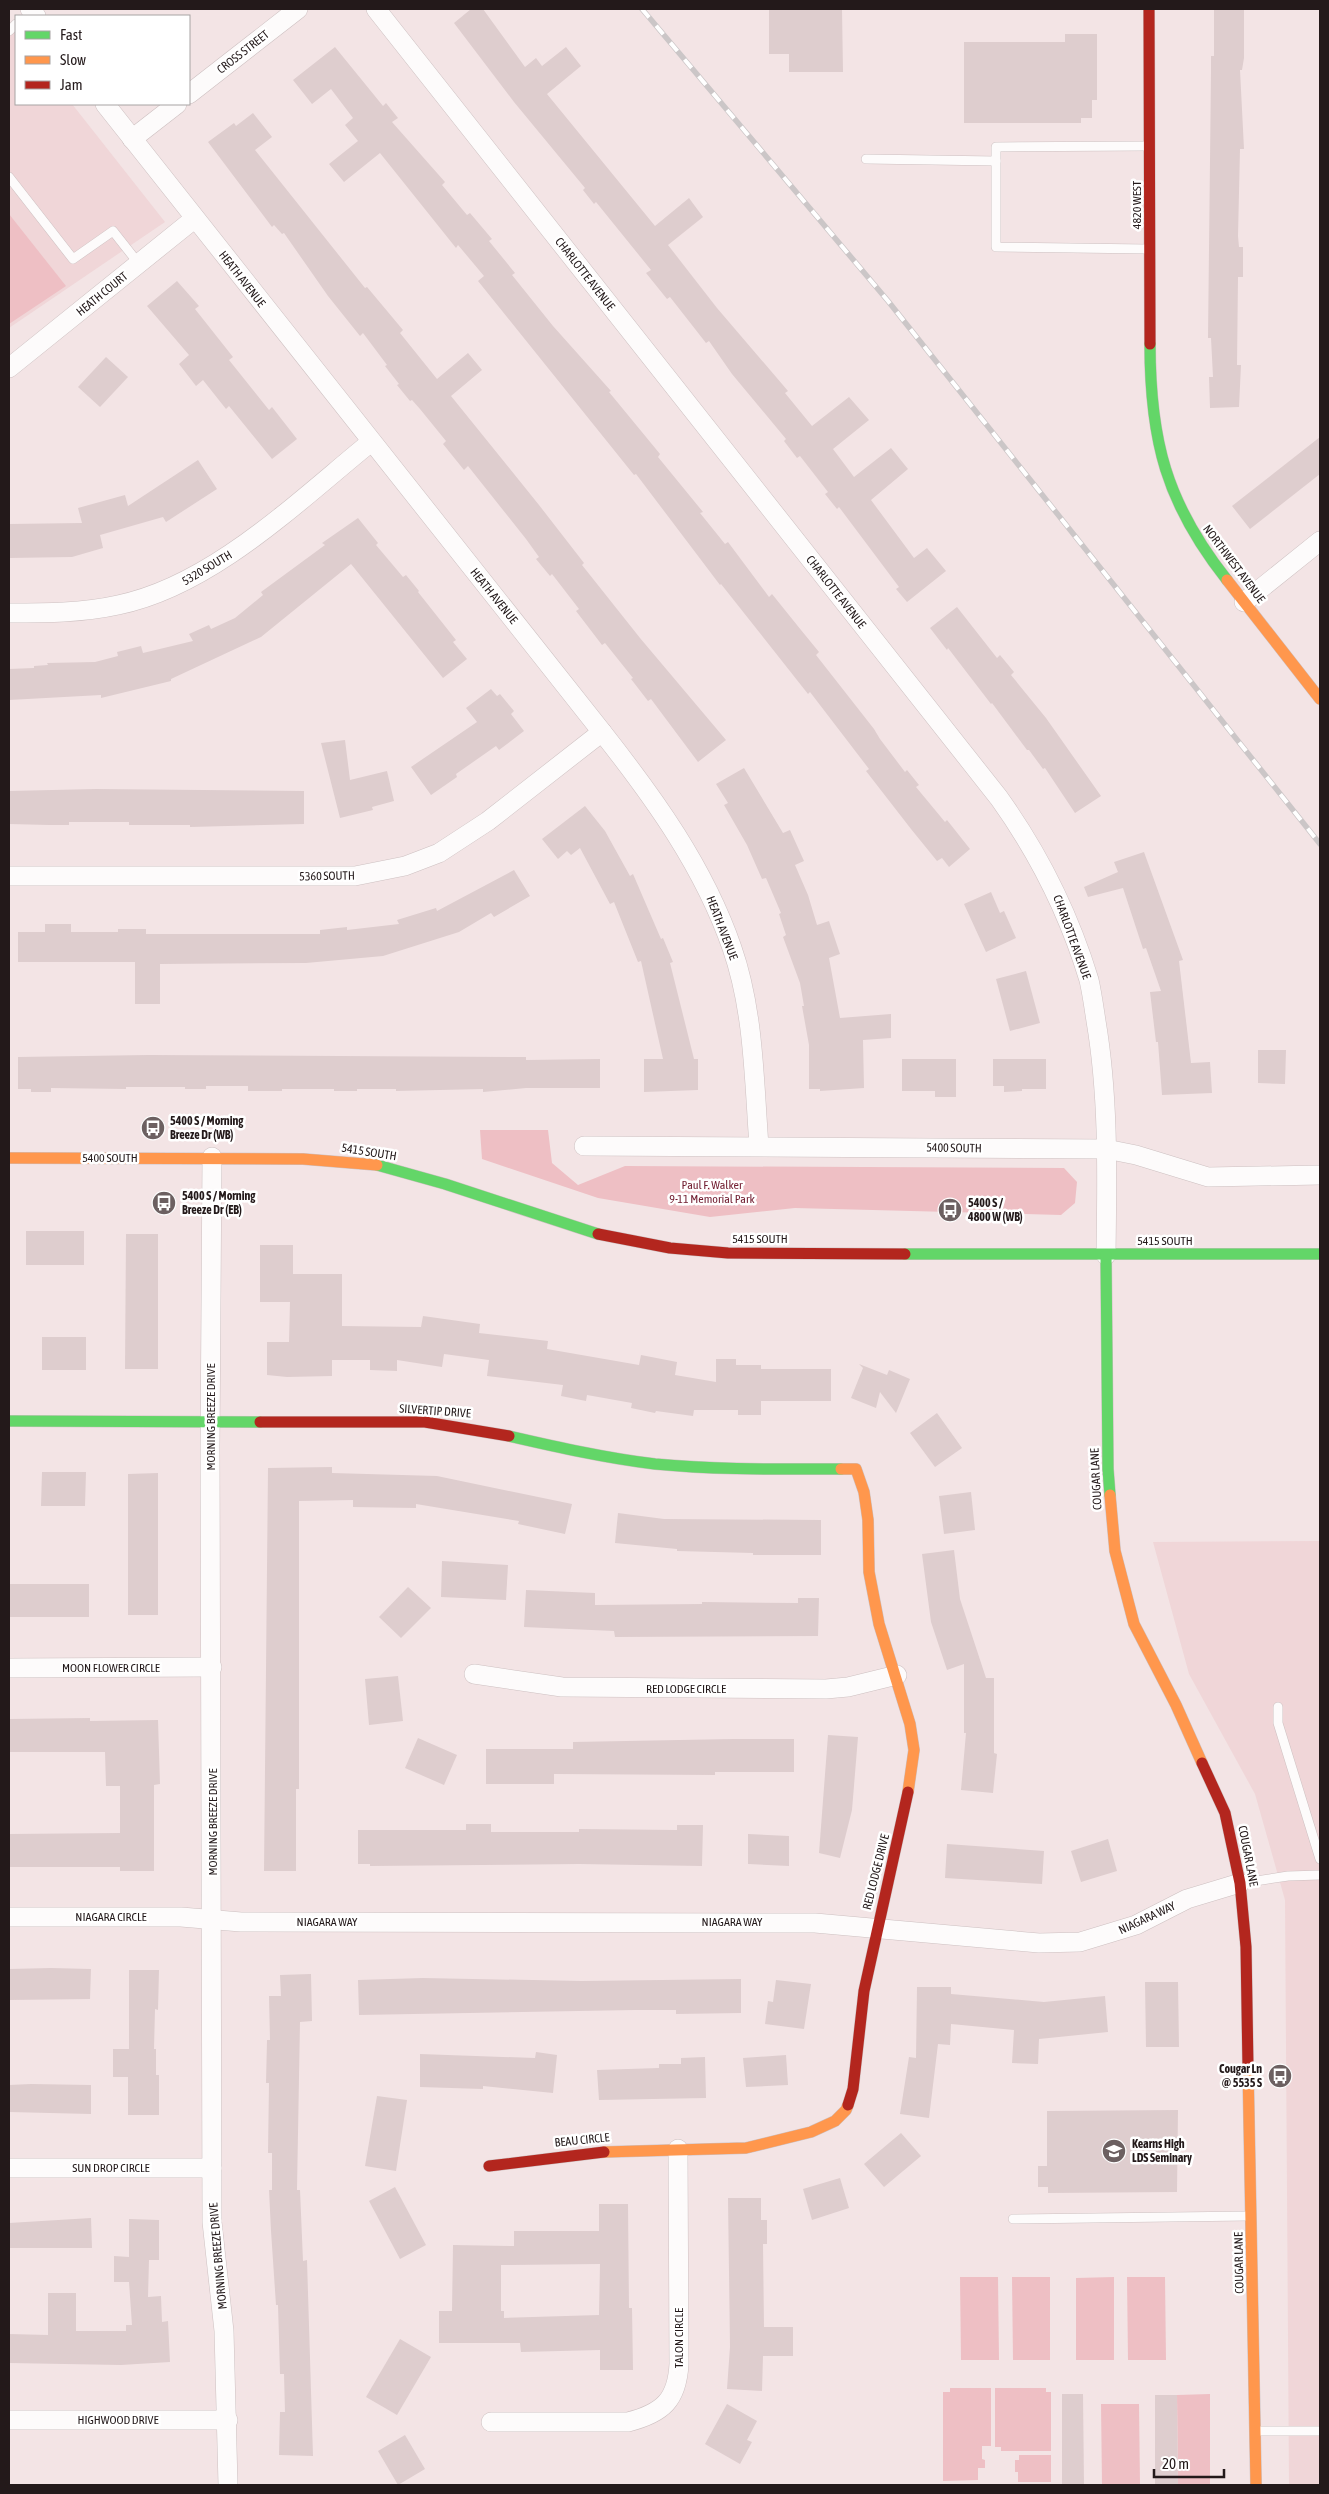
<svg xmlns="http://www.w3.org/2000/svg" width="1329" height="2494" font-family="'Asap Condensed',sans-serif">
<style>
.built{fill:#f0d6d8}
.green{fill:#eebfc4}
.building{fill:#decdce;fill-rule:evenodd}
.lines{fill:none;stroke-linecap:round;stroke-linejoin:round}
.lane-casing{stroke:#cdc0c1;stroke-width:10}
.street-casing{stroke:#cdc0c1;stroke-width:20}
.fast-casing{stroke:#cdc0c1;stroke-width:12}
.slow-casing{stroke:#cdc0c1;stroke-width:12}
.jam-casing{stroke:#cdc0c1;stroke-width:12}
.lane{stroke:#fdfbfb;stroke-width:9}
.street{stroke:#fdfbfb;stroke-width:19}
.fast{stroke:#63d668;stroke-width:11}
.slow{stroke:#ff974d;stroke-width:11}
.jam{stroke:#b3261e;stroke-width:11}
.rail-casing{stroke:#cbc6c7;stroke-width:5.5}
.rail{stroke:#fff;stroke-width:4;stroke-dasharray:11;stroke-linecap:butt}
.labels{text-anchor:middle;stroke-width:5;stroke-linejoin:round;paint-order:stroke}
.street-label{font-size:12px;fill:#23191a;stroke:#fff}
.poi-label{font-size:12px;font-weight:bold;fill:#23191a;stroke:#fff;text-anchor:start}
.park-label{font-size:12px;fill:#701c2f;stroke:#fff}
</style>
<rect width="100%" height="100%" fill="#f3e4e5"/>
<g class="built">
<polygon points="9,24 16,33 16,104 72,104 165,222 9,328"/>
<polygon points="1320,1541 1320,2485 1289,2485 1285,1900 1255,1794 1189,1674 1153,1542"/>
</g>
<g class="green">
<polygon points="9,214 66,286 9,324"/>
<polygon points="480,1130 548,1130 552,1163 578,1185 625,1166 1064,1168 1077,1182 1075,1203 1061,1215 795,1208 710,1217 598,1198 482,1159"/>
<polygon points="960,2277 998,2277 999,2360 961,2360"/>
<polygon points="1012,2277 1050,2277 1050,2360 1013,2360"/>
<polygon points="1114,2277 1114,2360 1076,2360 1076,2278"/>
<polygon points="1127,2277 1165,2277 1166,2360 1128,2360"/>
<polygon points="950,2388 991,2388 991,2446 982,2446 982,2459 985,2460 985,2468 978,2468 978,2480 943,2481 943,2392 950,2392"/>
<polygon points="995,2388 1046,2388 1046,2392 1051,2392 1051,2451 1001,2451 1001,2447 995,2447"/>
<polygon points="1210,2394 1210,2485 1178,2485 1177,2395"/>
<polygon points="1101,2404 1139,2404 1140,2485 1102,2485"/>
<polygon points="1019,2455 1051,2455 1051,2482 1018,2482 1018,2472 1015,2472 1015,2460 1019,2460"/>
</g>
<g class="building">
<polygon points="471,9 483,9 525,67 536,58 542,66 566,47 581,66 547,94 655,226 689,198 703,217 668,245 717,308 788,391 785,393 812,426 849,397 869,420 833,449 854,477 891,448 908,469 871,500 914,558 927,548 946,571 907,602 896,589 899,587 839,507 837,509 825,494 828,492 800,456 797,458 784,441 786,439 732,374 709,341 706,343 670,297 667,299 646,273 651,270 596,202 594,204 583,190 585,188 514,102 454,23"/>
<polygon points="769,9 842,9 843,72 789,72 789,54 769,54"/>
<polygon points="1214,9 1244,9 1244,58 1242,70 1240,70 1244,149 1240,149 1238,236 1239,247 1243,247 1243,277 1238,277 1237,365 1241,365 1239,407 1210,408 1209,377 1213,377 1211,338 1208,338 1211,72 1211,56 1214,56"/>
<polygon points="1065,34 1097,34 1097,100 1092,100 1092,118 1081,118 1081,123 964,123 964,42 1065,42"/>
<polygon points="335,47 383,106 386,103 398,118 392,122 445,182 442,185 467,215 470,213 492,239 489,241 515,273 512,275 553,326 611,391 609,392 660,454 658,457 703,512 700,513 725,544 728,542 769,597 772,594 801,630 819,652 816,655 874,729 880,739 905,772 907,770 919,785 916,787 945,822 947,820 970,849 949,867 942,858 937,861 911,829 866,771 869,769 810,692 808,694 721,584 720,585 636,474 634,475 478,281 484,276 458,245 456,248 380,153 344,182 329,164 358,141 345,125 353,118 331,89 312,104 293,80"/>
<polygon points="253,113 272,137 255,150 365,288 367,287 403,330 400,333 437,379 468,353 482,370 451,396 539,505 584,563 582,565 640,638 726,740 698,762 651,699 648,701 631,679 633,678 605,643 602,645 576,611 579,609 552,574 550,576 536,559 539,557 526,539 468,466 464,470 443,444 446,441 420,409 412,400 410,401 397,385 399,384 385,366 387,365 363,333 360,336 328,296 284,233 282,234 274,225 272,227 208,142 234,123 236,126"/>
<polygon points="177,281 199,306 195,309 233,357 229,360 269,410 272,407 297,439 272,459 229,406 226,409 203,380 196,386 179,364 189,355 147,306"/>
<polygon points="106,357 128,377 100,407 78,387"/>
<polygon points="1320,437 1320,474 1250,529 1232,506"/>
<polygon points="198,460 217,489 166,522 163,517 100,535 103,548 72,557 9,558 9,524 82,523 78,508 125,495 128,506"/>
<polygon points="358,518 378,543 376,545 403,577 406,575 419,591 418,592 456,640 453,642 467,659 443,678 351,564 261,637 171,679 171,681 101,698 101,695 9,700 9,669 34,668 34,666 48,665 47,663 95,662 118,656 117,652 141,646 143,653 193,641 189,634 209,625 211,629 235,618 263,595 261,592 325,545 322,543"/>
<polygon points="957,607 997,658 1000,655 1014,672 1011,675 1046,718 1101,796 1075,813 1045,768 1043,769 1029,750 1027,750 992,703 991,704 948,648 947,650 930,628"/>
<polygon points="491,689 497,696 500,694 514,711 511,714 524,731 499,750 496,746 456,774 457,777 431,795 411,767 477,722 466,708"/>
<polygon points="345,740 350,780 387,771 394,801 372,807 373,810 340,818 321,743"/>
<polygon points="744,768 783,833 790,830 804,861 795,865 808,895 817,925 829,921 840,954 829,958 840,1018 891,1014 891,1038 863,1040 864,1088 820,1091 820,1089 809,1089 809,1045 802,1006 804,1006 800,983 783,937 786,935 779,914 781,913 766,878 762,879 747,845 724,805 728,803 716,784"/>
<polygon points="96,789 304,791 304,824 190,827 190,825 129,825 129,822 69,822 69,825 49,825 9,824 9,791"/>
<polygon points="585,806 605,831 630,876 633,874 661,939 663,938 673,962 670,963 694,1059 698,1059 698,1090 644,1092 644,1059 663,1059 641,961 638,962 614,902 610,904 580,848 571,855 567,851 558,859 542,839"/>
<polygon points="1144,852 1183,960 1179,961 1191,1063 1210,1062 1212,1093 1162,1095 1158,1042 1156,1042 1150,992 1161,991 1146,948 1143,949 1123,888 1088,897 1084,887 1118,872 1114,862"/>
<polygon points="514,870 530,896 494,917 491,913 459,932 383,956 306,963 160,964 160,1004 135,1004 135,962 18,962 18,932 45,932 45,924 71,924 71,932 118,932 118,929 146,929 146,934 320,934 320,930 347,927 347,930 399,924 397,920 436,908 437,911"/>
<polygon points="991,892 1000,913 1004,911 1016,938 986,952 964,904"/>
<polygon points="1026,971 1040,1023 1010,1031 996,979"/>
<polygon points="1258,1050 1286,1050 1285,1084 1258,1083"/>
<polygon points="148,1055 526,1057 526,1060 600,1059 600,1088 526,1088 483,1092 483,1089 396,1091 396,1089 357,1089 357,1091 334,1091 334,1089 282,1089 282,1091 248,1091 248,1086 206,1086 206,1089 185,1089 185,1087 126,1087 126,1089 51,1088 51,1092 31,1092 31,1089 18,1089 18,1057"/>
<polygon points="902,1059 956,1059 956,1097 935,1097 935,1091 902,1091"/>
<polygon points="993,1059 1046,1059 1046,1089 1022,1089 1022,1091 1004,1092 1004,1086 993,1086"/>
<rect x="26" y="1231" width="58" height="34"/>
<polygon points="126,1234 158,1234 158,1369 125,1369"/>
<polygon points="260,1245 293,1245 293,1274 342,1274 342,1326 421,1327 423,1316 480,1324 479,1333 548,1341 547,1349 639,1365 641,1355 677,1362 675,1375 716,1382 716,1359 736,1359 736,1365 761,1365 761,1369 831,1369 831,1401 761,1401 761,1415 738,1415 738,1410 694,1410 693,1416 656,1411 655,1413 631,1408 632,1403 587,1395 586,1401 561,1396 563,1385 487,1376 489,1360 444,1354 442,1367 397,1360 397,1371 370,1370 370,1360 332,1360 332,1376 287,1377 267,1375 267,1342 289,1342 290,1302 260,1302"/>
<rect x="42" y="1337" width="44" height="33"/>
<polygon points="859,1364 887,1375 889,1370 910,1379 896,1413 880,1392 876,1408 851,1398 863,1368"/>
<polygon points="937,1413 962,1448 935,1467 910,1433"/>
<polygon points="332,1467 332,1473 437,1476 572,1504 565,1534 518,1524 519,1521 416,1504 416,1508 353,1507 353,1500 299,1501 299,1789 296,1789 296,1871 264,1871 268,1468"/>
<polygon points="42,1472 86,1472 85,1506 41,1506"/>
<polygon points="158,1473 158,1615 128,1615 128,1474"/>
<polygon points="971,1492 975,1530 944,1534 939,1496"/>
<polygon points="618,1513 664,1519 821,1520 821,1555 753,1555 753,1553 677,1551 677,1549 615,1543"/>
<polygon points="954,1550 960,1599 986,1678 994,1678 994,1753 997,1754 993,1793 961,1790 966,1733 964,1733 964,1664 947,1670 931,1622 922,1554"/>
<polygon points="442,1561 508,1565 506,1600 441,1597"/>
<rect x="9" y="1584" width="80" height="33"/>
<polygon points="408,1587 431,1608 401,1638 379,1617"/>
<polygon points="526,1590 595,1593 595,1605 702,1604 702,1602 798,1603 798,1598 819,1598 818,1636 615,1637 614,1631 524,1627"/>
<polygon points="398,1676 403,1721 369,1725 365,1679"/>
<polygon points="90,1718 90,1721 158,1720 160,1784 154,1785 154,1871 120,1871 120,1867 9,1867 9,1834 120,1833 120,1786 106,1786 105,1752 9,1752 9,1719"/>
<polygon points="828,1735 858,1737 852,1810 840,1858 819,1853"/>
<polygon points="418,1738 457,1755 444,1785 405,1768"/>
<polygon points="733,1739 794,1739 794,1772 715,1772 715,1775 554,1774 554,1784 486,1784 486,1749 573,1749 573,1742"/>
<polygon points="466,1824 491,1824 491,1832 579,1832 579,1829 677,1830 677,1825 703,1825 702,1866 579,1864 370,1866 370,1864 358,1864 358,1830 466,1830"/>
<polygon points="748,1834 789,1836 789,1866 748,1864"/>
<polygon points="1108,1839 1117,1871 1081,1882 1071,1851"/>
<polygon points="947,1844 1044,1851 1042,1884 945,1878"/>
<polygon points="51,1968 91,1969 90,1999 9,2000 9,1969"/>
<polygon points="129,1970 159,1970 158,2010 155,2009 154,2049 156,2049 156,2075 159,2075 159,2115 128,2115 128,2077 113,2077 113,2049 129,2049"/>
<polygon points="311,1974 312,2021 300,2022 297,2190 300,2190 303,2261 307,2260 313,2456 279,2455 280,2412 285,2412 284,2374 280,2374 278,2305 276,2305 271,2231 269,2190 272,2190 272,2153 268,2153 269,2083 266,2083 267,2040 270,2040 269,1996 281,1996 280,1975"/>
<polygon points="423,1978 582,1981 741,1979 741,2013 676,2014 676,2010 635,2010 359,2015 358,1980"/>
<polygon points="776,1980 811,1984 804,2029 765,2024 768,2001 773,2002"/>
<polygon points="1145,1982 1178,1982 1179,2047 1146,2047"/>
<polygon points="917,1987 951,1987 951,1994 1044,2002 1105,1996 1108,2032 1039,2039 1038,2064 1012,2063 1014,2030 951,2024 950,2045 938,2044 929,2118 900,2114 909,2057 916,2058"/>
<polygon points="536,2052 557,2055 553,2093 483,2086 483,2089 420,2087 420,2054 535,2058"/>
<polygon points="786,2055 788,2085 746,2087 743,2058"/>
<polygon points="705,2057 706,2098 599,2100 597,2070 659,2068 659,2064 681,2064 681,2058"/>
<polygon points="31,2084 91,2085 91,2114 9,2112 9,2085"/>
<polygon points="377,2096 407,2100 396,2171 365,2166"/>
<polygon points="1178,2110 1177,2192 1048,2193 1048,2187 1038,2187 1038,2166 1047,2166 1047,2111"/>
<polygon points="901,2133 921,2156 884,2187 864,2164"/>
<polygon points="840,2178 849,2208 812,2220 803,2189"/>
<polygon points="395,2187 426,2245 400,2259 369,2201"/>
<polygon points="728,2198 761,2198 761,2220 767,2220 767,2244 763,2244 764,2327 793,2327 793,2356 763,2356 762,2391 727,2389 730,2347"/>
<path d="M599,2204H628L629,2308H632L633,2370H600V2350L521,2352L520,2343H439V2311H452L453,2245L514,2246V2231H599ZM600,2264L599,2315L504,2318V2311H501V2265Z"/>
<polygon points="91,2218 92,2248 9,2248 9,2223"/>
<polygon points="129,2219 159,2220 159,2260 149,2260 148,2297 161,2296 162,2322 168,2321 170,2362 121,2365 9,2363 9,2334 48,2335 48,2293 76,2293 76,2331 126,2331 126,2325 132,2325 129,2282 114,2282 114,2256 129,2257"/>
<polygon points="400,2339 431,2357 397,2415 366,2397"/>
<polygon points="1062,2394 1083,2394 1084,2485 1062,2485"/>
<polygon points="1155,2395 1177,2395 1178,2485 1155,2485"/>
<polygon points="727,2404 757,2421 747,2440 752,2442 740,2464 705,2444"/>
<polygon points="405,2435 425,2469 398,2485 378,2451"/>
</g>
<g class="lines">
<g class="lane-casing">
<g id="lane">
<polyline points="9,31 16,24"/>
<polyline points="866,159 996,161"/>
<polyline points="9,177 73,259 113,231 139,264"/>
<polyline points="1147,249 996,247 996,147 1147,146"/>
<polyline points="1278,1707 1278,1723 1320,1859"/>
<polyline points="1243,1883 1288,1876 1320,1875"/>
<polyline points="1013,2219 1249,2216"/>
<polyline points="1258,2431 1320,2431"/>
</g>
</g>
<g class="street-casing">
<g id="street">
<polyline points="30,9 36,16"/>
<path d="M376,9L999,798C1039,854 1069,914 1089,980C1092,993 1094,1008 1096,1021C1109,1098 1107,1177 1106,1255"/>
<polyline points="189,94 298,9"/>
<path d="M105,104L602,732C654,798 704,867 732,948C754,1011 754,1080 759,1146"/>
<polyline points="132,139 177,104"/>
<polyline points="9,368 194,219"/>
<polyline points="1244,602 1320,541"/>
<path d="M9,613C46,613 82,613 118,605C212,586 298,501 371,442"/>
<polyline points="9,876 355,876 405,866 439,853 488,821 602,732"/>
<polyline points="584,1146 1106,1149 1136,1155 1208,1177 1320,1175"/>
<polyline points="212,1157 210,1446 212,2222 224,2331 228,2485"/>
<polyline points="9,1668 212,1667"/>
<polyline points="474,1674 562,1687 826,1689 848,1687 897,1675"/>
<polyline points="9,1917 181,1917 241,1922 815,1923 1039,1943 1080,1942 1136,1925 1187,1899 1240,1883"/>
<polyline points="9,2168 212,2168"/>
<polyline points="9,2420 228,2420"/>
<path d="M491,2422H628C663,2413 677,2400 679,2364L678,2149"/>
</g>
</g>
<g class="fast-casing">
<g id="fast">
<path d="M1150,344C1150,440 1166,503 1227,580"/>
<polyline points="377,1165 445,1184 598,1234"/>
<polyline points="905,1254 1320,1254"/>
<polyline points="1106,1255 1108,1469 1110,1495"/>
<polyline points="9,1421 260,1422"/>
<path d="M509,1436C557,1447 605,1458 655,1464C717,1470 779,1469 841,1469"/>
</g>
</g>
<g class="slow-casing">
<g id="slow">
<polyline points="1227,580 1320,699"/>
<polyline points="9,1158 303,1159 377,1165"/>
<polyline points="841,1469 856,1469 864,1492 868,1520 869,1572 879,1624 910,1724 914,1750 908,1792"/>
<polyline points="1110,1495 1115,1551 1134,1624 1176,1705 1202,1763"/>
<polyline points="1248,2067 1256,2485"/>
<polyline points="604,2152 746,2148 811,2132 835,2121 846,2110 848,2105"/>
</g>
</g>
<g class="jam-casing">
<g id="jam">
<polyline points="1149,9 1150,344"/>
<polyline points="598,1234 670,1248 728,1253 905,1254"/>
<polyline points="260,1422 425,1422 509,1436"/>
<polyline points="1202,1763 1225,1813 1240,1883 1246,1947 1248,2067"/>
<polyline points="848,2105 853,2089 864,1991 908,1792"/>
<polyline points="489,2166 604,2152"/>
</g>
</g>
<use href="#lane" class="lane"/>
<use href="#street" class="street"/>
<use href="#fast" class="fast"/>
<use href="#slow" class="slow"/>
<use href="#jam" class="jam"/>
<g class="rail-casing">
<polyline id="rail" points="642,9 888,301 1320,844"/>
</g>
<use href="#rail" class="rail"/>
</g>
<defs>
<g id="bus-disc" transform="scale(1.25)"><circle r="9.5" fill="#6c6061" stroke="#fff"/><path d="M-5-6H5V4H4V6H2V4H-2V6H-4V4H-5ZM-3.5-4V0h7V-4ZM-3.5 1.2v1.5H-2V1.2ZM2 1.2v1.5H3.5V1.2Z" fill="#fff"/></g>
<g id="school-disc" transform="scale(1.25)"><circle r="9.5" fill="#6c6061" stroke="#fff"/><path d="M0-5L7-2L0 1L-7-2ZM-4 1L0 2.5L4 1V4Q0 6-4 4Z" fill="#fff"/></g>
</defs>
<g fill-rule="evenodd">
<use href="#bus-disc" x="153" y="1128"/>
<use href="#bus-disc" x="164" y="1203"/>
<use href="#bus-disc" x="950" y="1210"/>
<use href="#bus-disc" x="1280" y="2076"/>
<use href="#school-disc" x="1114" y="2151"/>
</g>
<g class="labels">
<g class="street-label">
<text transform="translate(243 52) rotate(-38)" y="4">CROSS STREET</text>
<text transform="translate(1137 205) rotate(-90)" y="4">4820 WEST</text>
<text transform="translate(585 274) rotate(52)" y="4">CHARLOTTE AVENUE</text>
<text transform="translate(242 279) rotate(52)" y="4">HEATH AVENUE</text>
<text transform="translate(102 294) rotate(-39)" y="4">HEATH COURT</text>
<text transform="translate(1234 564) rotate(53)" y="4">NORTHWEST AVENUE</text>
<text transform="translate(207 568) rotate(-31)" y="4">5320 SOUTH</text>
<text transform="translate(836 592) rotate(52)" y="4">CHARLOTTE AVENUE</text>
<text transform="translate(494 596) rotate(51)" y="4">HEATH AVENUE</text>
<text transform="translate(327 876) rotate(-1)" y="4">5360 SOUTH</text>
<text transform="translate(722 928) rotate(69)" y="4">HEATH AVENUE</text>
<text transform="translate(1072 937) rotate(70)" y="4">CHARLOTTE AVENUE</text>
<text transform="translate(954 1148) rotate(1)" y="4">5400 SOUTH</text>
<text transform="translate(369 1152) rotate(9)" y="4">5415 SOUTH</text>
<text x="110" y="1162">5400 SOUTH</text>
<text x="760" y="1243">5415 SOUTH</text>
<text x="1165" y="1245">5415 SOUTH</text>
<text transform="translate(435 1411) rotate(4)" y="4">SILVERTIP DRIVE</text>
<text transform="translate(211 1417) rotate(-90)" y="4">MORNING BREEZE DRIVE</text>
<text transform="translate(1096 1479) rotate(-93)" y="4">COUGAR LANE</text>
<text x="111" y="1672">MOON FLOWER CIRCLE</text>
<text x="686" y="1693">RED LODGE CIRCLE</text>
<text transform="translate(213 1822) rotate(-90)" y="4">MORNING BREEZE DRIVE</text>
<text transform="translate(1248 1856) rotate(79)" y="4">COUGAR LANE</text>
<text transform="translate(876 1872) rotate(-76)" y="4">RED LODGE DRIVE</text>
<text x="111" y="1921">NIAGARA CIRCLE</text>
<text transform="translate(1147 1918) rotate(-25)" y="4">NIAGARA WAY</text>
<text x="327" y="1926">NIAGARA WAY</text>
<text x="732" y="1926">NIAGARA WAY</text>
<text transform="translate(582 2140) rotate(-6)" y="4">BEAU CIRCLE</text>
<text x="111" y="2172">SUN DROP CIRCLE</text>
<text transform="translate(218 2256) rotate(-95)" y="4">MORNING BREEZE DRIVE</text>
<text transform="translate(1239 2263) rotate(-91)" y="4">COUGAR LANE</text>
<text transform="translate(679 2338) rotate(-90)" y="4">TALON CIRCLE</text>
<text x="118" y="2424">HIGHWOOD DRIVE</text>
</g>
<g class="poi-label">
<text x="170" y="1125">5400 S / Morning<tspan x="170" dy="14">Breeze Dr (WB)</tspan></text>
<text x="182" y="1200">5400 S / Morning<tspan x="182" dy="14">Breeze Dr (EB)</tspan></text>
<text x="968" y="1207">5400 S /<tspan x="968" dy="14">4800 W (WB)</tspan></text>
<text x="1262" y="2073" text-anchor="end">Cougar Ln<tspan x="1262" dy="14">@ 5535 S</tspan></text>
<text x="1132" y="2148">Kearns High<tspan x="1132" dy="14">LDS Seminary</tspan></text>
</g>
<g class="park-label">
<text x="712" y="1189">Paul F. Walker<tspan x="712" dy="14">9-11 Memorial Park</tspan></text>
</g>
</g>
<rect width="1329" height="2494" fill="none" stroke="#23191a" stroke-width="20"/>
<rect x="15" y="15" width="175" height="90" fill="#ffffff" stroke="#a7a3a3"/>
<rect x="25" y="31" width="25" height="8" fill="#63d668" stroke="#a7a3a3"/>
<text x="60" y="40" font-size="15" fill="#23191a">Fast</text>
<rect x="25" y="56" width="25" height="8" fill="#ff974d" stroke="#a7a3a3"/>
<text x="60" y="65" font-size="15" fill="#23191a">Slow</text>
<rect x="25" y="81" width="25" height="8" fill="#b3261e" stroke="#a7a3a3"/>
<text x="60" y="90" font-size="15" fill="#23191a">Jam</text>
<path d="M1154 2469v8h70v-8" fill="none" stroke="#23191a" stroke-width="2.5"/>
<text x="1162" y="2469" font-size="15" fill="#23191a" stroke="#ffffff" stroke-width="4" paint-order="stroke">20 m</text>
</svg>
